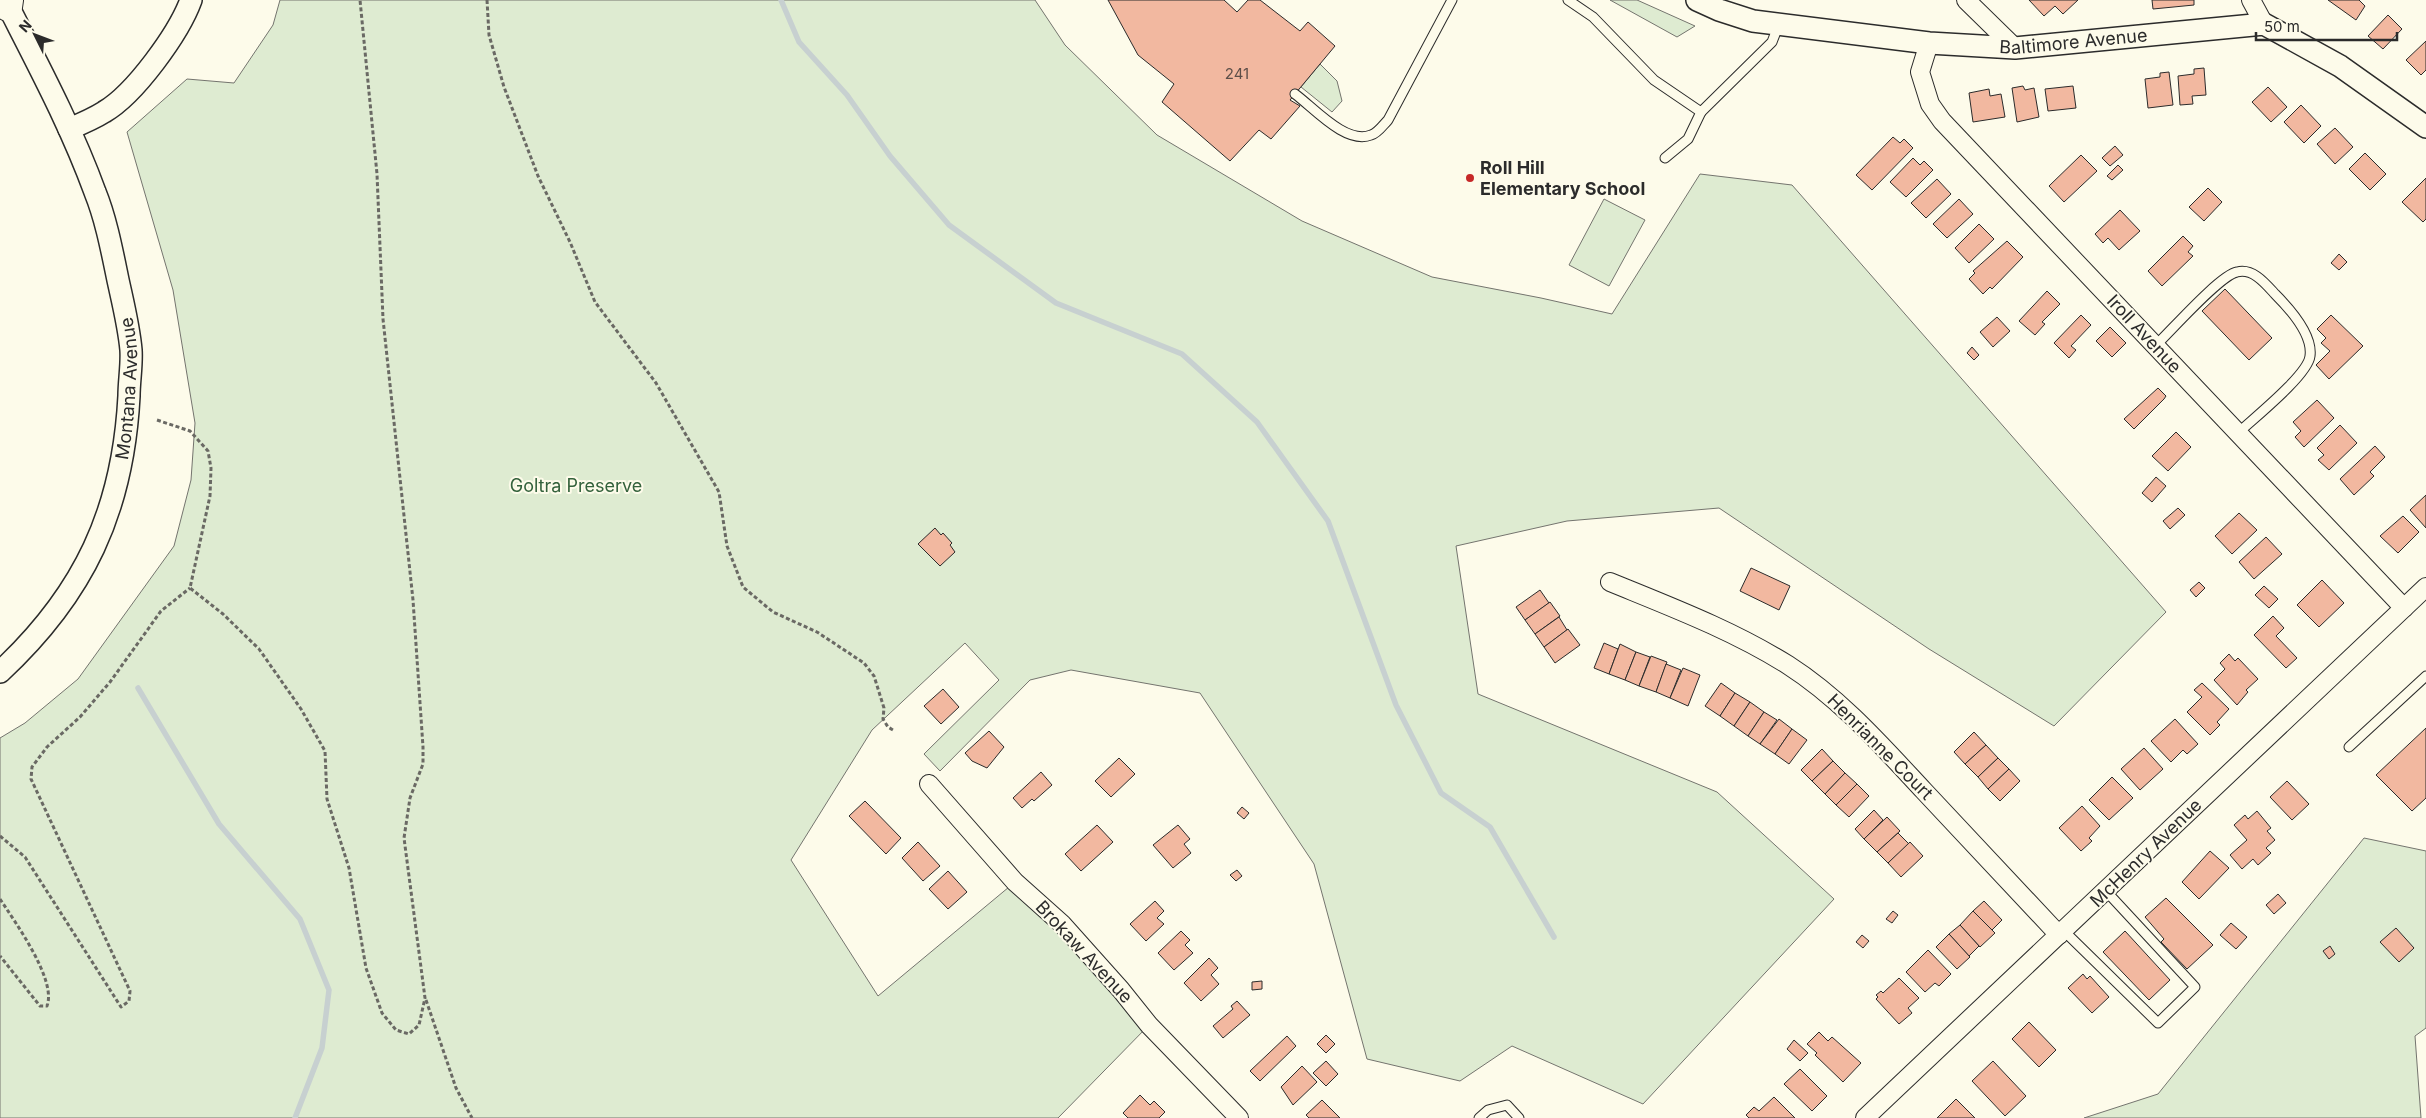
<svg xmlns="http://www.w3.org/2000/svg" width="2426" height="1118" font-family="Inter,sans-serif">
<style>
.green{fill:#deebd1;stroke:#74746e}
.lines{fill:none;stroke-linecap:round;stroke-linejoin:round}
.stream{stroke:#c7d0d0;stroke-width:5.5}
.building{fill:#f2b8a0;stroke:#2b2b2b}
.service-casing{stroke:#2b2b2b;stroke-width:11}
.minor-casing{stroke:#2b2b2b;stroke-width:20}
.tertiary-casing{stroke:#2b2b2b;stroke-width:24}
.motorway-casing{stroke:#2b2b2b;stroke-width:30}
.path{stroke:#6a6964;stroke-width:3;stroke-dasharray:4 2.5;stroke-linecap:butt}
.service{stroke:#fdfbea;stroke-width:9}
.minor{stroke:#fdfbea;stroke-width:18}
.tertiary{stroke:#fdfbea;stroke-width:21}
.motorway{stroke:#fdfbea;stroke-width:28}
.poi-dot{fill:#c62828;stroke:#fdfbea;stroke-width:2}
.labels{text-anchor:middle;stroke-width:4;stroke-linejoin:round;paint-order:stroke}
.number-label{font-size:15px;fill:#5d4e48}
.street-label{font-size:18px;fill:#2b2b2b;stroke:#fdfbea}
.poi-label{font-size:18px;font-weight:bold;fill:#2b2b2b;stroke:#fdfbea;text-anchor:start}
.park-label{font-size:18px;fill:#34623c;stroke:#fdfbea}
</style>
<rect width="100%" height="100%" fill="#fdfbea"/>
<g class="green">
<polygon points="280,0 1035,0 1065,45 1157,135 1302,221 1432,277 1541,298 1612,314 1700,174 1792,185 2166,612 2054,726 1929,649 1719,508 1567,521 1456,546 1478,694 1717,792 1834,899 1643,1104 1512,1046 1460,1081 1367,1059 1314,864 1200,693 1071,670 1030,680 940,771 924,754 999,680 965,643 872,730 791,860 878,996 1015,882 1149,1025 1058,1118 0,1118 0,738 25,723 78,679 174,546 191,480 195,423 173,290 127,132 187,79 234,83 273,25"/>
<polygon points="1610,0 1637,0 1695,26 1677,37"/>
<polygon points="1320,64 1337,81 1342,101 1332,112 1301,87"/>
<polygon points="1604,199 1645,220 1609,286 1569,265"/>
<polygon points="2364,838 2426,851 2426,1028 2415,1036 2421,1118 2084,1118 2158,1094"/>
</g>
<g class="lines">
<g class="stream">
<polyline points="781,0 799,42 847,95 890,156 949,225 1056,303 1182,354 1257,422 1328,521 1396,705 1441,793 1490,827 1554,937"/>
<polyline points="138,688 219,824 300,919 329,990 322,1048 295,1118"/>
</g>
</g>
<g class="building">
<polygon points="1108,0 1224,0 1237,12 1248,0 1260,0 1300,31 1308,22 1335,46 1290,100 1300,106 1271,139 1259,130 1230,161 1162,102 1174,84 1138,55"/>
<polygon points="2029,0 2078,0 2063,14 2055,6 2044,16"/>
<polygon points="2152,0 2194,0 2194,5 2153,9"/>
<polygon points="2328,0 2359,0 2365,6 2356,20"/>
<polygon points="2388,15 2402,29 2383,49 2368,36"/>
<polygon points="2426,41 2426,70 2421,75 2406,60"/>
<polygon points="2204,68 2206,95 2192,96 2193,104 2180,105 2178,76 2194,74 2194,69"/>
<polygon points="2169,72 2173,105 2148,108 2145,79 2160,77 2160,73"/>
<polygon points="2023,86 2025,90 2034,88 2039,117 2017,122 2012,88"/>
<polygon points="2073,86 2076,108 2048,111 2045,89"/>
<polygon points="2268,87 2287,107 2271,122 2252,102"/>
<polygon points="1989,89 1990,96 2001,94 2005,117 1973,122 1969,93"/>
<polygon points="2301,105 2321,126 2304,143 2284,122"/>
<polygon points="2335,128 2353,147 2335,164 2317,144"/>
<polygon points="1893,137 1900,143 1904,139 1913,148 1872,190 1856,175"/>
<polygon points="2115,146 2123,155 2110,166 2102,158"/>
<polygon points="2365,153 2386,174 2370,190 2349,169"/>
<polygon points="2081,155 2097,171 2064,202 2049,186"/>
<polygon points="1913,158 1920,165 1924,161 1933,170 1906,197 1890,182"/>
<polygon points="2118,165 2123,170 2112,180 2107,176"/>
<polygon points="2426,178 2426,219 2423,222 2402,202"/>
<polygon points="1937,179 1951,194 1926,218 1911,203"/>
<polygon points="2208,188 2222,202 2204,221 2189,207"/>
<polygon points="1959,199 1973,214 1947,238 1933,224"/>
<polygon points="2120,210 2140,231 2119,250 2108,238 2103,243 2095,234"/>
<polygon points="1979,224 1994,239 1969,263 1955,248"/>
<polygon points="2183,236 2193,246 2188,252 2193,256 2162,286 2148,271"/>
<polygon points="2007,241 2023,257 1992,289 1990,287 1983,294 1969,279 1975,273 1973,271"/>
<polygon points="2339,254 2347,262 2339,270 2331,263"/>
<polygon points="2225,289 2272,338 2249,360 2202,311"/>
<polygon points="2047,291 2060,304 2042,322 2045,324 2035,335 2019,321"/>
<polygon points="2081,315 2091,325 2071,346 2076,350 2069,358 2054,343"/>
<polygon points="2331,315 2363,346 2329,379 2316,365 2330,351 2321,343 2326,338 2317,329"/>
<polygon points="1997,317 2010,331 1993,347 1980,332"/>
<polygon points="2110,327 2126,343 2112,357 2096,341"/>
<polygon points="1972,347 1979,355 1974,360 1967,353"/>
<polygon points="2158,388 2166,396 2164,399 2134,429 2124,419"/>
<polygon points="2317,400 2334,418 2304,447 2295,437 2301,431 2293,422"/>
<polygon points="2340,425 2357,443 2329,470 2318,460 2324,455 2317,448"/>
<polygon points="2176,432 2191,447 2168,471 2152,456"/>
<polygon points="2375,446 2385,457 2370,472 2374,476 2354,495 2340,479"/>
<polygon points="2156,477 2166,486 2152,502 2142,493"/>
<polygon points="2426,495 2426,528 2410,510"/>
<polygon points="2178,508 2185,515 2170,529 2163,521"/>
<polygon points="2239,513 2257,530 2232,554 2215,536"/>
<polygon points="2403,516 2419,532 2398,553 2380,536"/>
<polygon points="935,528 941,535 943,533 952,543 950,545 955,552 940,566 918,544"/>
<polygon points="2266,537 2282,554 2254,579 2239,562"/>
<polygon points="1751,568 1790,586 1779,610 1740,591"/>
<polygon points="2322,580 2344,603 2319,627 2297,605"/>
<polygon points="2199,582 2205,588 2196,597 2190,590"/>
<polygon points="2264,586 2278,599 2269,608 2255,595"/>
<polygon points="1540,590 1549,603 1525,620 1516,607"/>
<polygon points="1550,602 1560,616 1535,634 1525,620"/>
<polygon points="2273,616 2284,628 2276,636 2297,658 2286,668 2254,635"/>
<polygon points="1559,617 1567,630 1544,647 1535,634"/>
<polygon points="1568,629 1580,645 1555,663 1544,647"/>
<polygon points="1604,643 1618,649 1609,674 1594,668"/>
<polygon points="1620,644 1636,652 1625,680 1609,674"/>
<polygon points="1636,652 1650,657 1639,686 1625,680"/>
<polygon points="2229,654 2235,661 2238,658 2258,679 2246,690 2248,692 2237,705 2214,680 2225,669 2220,663"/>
<polygon points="1651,656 1667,662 1656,692 1639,686"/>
<polygon points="1666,664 1681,670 1670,698 1656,692"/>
<polygon points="1683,668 1700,675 1688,706 1670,698"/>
<polygon points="1721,683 1735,693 1720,716 1705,706"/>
<polygon points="2202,683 2229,709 2217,722 2220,725 2210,735 2187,712 2202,697 2194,690"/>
<polygon points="943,689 959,707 941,724 924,706"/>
<polygon points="1735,693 1750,702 1734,726 1720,716"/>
<polygon points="1750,702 1764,712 1748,736 1734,726"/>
<polygon points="1764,712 1777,720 1760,744 1748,736"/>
<polygon points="1779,719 1792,729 1775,754 1760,744"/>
<polygon points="2175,719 2198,744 2187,754 2183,750 2171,762 2151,741"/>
<polygon points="2426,728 2426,798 2412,811 2376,775"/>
<polygon points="1792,729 1807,740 1789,764 1775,754"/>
<polygon points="989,731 1004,747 987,768 972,761 965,753"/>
<polygon points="1974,732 1986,745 1965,764 1954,752"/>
<polygon points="1986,745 1998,758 1978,777 1965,764"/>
<polygon points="2144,748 2163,769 2140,790 2121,769"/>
<polygon points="1822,749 1833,761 1812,781 1801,770"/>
<polygon points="1119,758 1135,774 1111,797 1095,781"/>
<polygon points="1998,758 2009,769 1988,789 1978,777"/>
<polygon points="1833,761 1845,773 1825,794 1812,781"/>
<polygon points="2009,769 2020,781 2000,801 1988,789"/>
<polygon points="1041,772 1052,785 1034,801 1032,799 1022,808 1013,798"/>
<polygon points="1845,773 1857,784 1836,805 1825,794"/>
<polygon points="2112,777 2133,798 2109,820 2089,800"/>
<polygon points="2287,781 2309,804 2292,820 2270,797"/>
<polygon points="1857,784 1869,796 1849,817 1836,805"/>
<polygon points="865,801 901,838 886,854 849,816"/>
<polygon points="2082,806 2100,826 2089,838 2092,841 2081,851 2059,828"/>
<polygon points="1242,807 1249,813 1244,819 1237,813"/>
<polygon points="1874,810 1883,820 1864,839 1855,829"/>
<polygon points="2257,811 2271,828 2267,831 2275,840 2266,848 2271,853 2258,865 2253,859 2242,869 2230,855 2247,840 2234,825 2245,815 2248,819"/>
<polygon points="1887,817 1900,831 1877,852 1864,839"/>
<polygon points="1097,825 1113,842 1081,871 1065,854"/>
<polygon points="1178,825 1190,839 1184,844 1191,853 1173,868 1153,845"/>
<polygon points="1898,833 1909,844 1888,863 1877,852"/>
<polygon points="918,842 940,866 923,881 902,858"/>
<polygon points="1910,842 1923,856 1901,877 1888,863"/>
<polygon points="2210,851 2229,868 2199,899 2182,882"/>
<polygon points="1237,870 1242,876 1236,881 1230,875"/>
<polygon points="948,871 967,892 948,909 929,889"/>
<polygon points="2278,894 2286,903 2274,914 2266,905"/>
<polygon points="2166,898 2213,945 2187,969 2161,942 2164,939 2145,917"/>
<polygon points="1155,901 1164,911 1157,918 1164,924 1146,941 1130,924"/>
<polygon points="1984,901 2002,920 1992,930 1973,911"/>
<polygon points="1893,911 1898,915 1892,923 1886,919"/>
<polygon points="1973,911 1995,933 1980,947 1960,925"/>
<polygon points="2231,923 2247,937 2236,949 2220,935"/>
<polygon points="1960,925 1979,946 1969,956 1949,934"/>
<polygon points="2396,928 2414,948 2399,962 2380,942"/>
<polygon points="1181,931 1190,940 1185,945 1193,953 1174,970 1158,953"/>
<polygon points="2125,931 2170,980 2149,1000 2103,952"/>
<polygon points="1949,934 1970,957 1957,969 1936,947"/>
<polygon points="1862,935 1869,941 1863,948 1856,942"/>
<polygon points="2330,946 2335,954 2329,959 2323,951"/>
<polygon points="1928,950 1951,974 1939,986 1935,983 1925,992 1906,972"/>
<polygon points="1209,958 1218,968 1211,975 1219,984 1201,1001 1184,983"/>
<polygon points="2083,974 2087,979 2090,976 2109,997 2092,1013 2068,988"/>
<polygon points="1899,978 1919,998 1908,1008 1912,1013 1899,1024 1876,999 1878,997 1876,995 1881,991 1883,993"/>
<polygon points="1262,981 1262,989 1252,990 1252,982"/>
<polygon points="1237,1001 1250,1015 1223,1038 1213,1026 1233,1009 1231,1006"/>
<polygon points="2029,1022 2056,1050 2039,1067 2012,1039"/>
<polygon points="1819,1032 1828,1041 1832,1037 1861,1063 1843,1082 1815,1055 1817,1053 1807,1044"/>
<polygon points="1326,1035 1335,1044 1326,1053 1317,1044"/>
<polygon points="1287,1036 1296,1046 1260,1081 1250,1071"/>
<polygon points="1794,1040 1808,1053 1800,1061 1787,1049"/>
<polygon points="1326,1061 1338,1074 1326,1086 1313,1073"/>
<polygon points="1993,1061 2026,1096 2005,1116 1972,1081"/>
<polygon points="1302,1066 1317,1082 1293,1105 1281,1087"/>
<polygon points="1800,1069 1827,1096 1812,1111 1784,1084"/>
<polygon points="1140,1095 1150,1105 1154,1101 1165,1112 1159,1118 1128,1118 1123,1113"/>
<polygon points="1774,1097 1795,1118 1749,1118 1746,1115 1754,1107 1759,1111"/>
<polygon points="1956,1099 1975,1118 1937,1118"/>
<polygon points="1322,1100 1340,1118 1309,1118 1306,1115"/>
</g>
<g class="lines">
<g class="service-casing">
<g id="service">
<polyline points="1568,0 1593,17 1654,80 1701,112 1772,42 1779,24"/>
<path d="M1295,94C1314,108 1346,145 1371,135C1378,133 1383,125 1388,120L1452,0"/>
<polyline points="1665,158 1688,139 1701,112"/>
<path d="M2155,346C2171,331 2220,275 2237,272C2253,268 2265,283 2275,294C2289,308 2313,334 2310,356C2308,375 2254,418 2238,433"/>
<polyline points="2349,747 2426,676"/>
<polyline points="2064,931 2158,1023 2195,987 2106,891"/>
<polyline points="1479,1118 1488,1110 1507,1105 1519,1118"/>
</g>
</g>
<g class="minor-casing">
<g id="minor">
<polyline points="1966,0 2015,48"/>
<polyline points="2251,0 2264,24"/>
<polyline points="1929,43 1920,72 1930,104 1942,121 2404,608"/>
<path d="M1610,582C1671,607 1732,630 1788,665C1841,699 1882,746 1924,791C1969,839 2014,887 2059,935"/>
<polyline points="929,784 1015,882 1062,924 1121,990 1149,1025 1239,1118"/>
<polyline points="1865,1118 2426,587"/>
</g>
</g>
<g class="tertiary-casing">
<g id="tertiary">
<path id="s1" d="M1697,0L1719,10L1753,21L1929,43L2015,48L2264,24L2340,66L2426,127"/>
<path d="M69,129C81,124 93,119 104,112C135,94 179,33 191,0"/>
<path id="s2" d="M0,672C84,594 123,511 129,396C129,381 132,365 131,350C129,327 123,303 118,280C112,251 106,219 95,192C71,126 37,63 5,0"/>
</g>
</g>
<g class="motorway-casing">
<polyline id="motorway" points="8,7 9,0"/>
</g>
<g class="path">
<polyline points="487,0 489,35 504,87 538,176 570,242 595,302 656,383 719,492 727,546 743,587 773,612 817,632 864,663 874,676 884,708 883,719 888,727 893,730"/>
<polyline points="157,420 190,431 208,451 211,468 210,496 190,588 223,614 259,649 301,709 325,751 327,799 349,868 366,968 382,1013 396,1030 409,1034 419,1025 425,998 404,838 410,798 423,764 423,747 413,600 383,319 377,174 360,0"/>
<polyline points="0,836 25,857 121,1007 129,1001 130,991 31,779 32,767 47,747 80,717 110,682 161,611 190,588"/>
<path d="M0,899C15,922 57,980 47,1006H40L0,956"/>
<polyline points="426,1000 456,1088 472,1118"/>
</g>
<use href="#service" class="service"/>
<use href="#minor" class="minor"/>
<use href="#tertiary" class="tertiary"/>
<use href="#motorway" class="motorway"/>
</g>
<circle class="poi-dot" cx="1470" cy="178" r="5"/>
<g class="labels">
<g class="number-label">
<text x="1237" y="79">241</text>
</g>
<g class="street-label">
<text dy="6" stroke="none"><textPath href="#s1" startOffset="382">Baltimore Avenue</textPath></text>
<text transform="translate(2144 334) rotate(47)" y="6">Iroll Avenue</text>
<text dy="6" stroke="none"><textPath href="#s2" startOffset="321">Montana Avenue</textPath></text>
<text transform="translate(1880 747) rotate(45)" y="6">Henrianne Court</text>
<text transform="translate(2146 853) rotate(-44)" y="6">McHenry Avenue</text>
<text transform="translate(1084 952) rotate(47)" y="6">Brokaw Avenue</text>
</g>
<g class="poi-label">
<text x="1480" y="174">Roll Hill<tspan x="1480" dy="21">Elementary School</tspan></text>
</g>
<g class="park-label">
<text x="576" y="492">Goltra Preserve</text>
</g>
</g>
<g transform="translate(35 35) rotate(312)" stroke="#fdfbea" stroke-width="4" paint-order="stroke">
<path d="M0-4L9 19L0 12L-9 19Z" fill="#2b2b2b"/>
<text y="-8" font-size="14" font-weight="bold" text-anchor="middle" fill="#2b2b2b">N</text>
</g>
<path d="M2256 32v8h141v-8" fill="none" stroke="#2b2b2b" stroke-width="2.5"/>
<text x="2264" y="32" font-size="15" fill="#2b2b2b" stroke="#fdfbea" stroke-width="4" paint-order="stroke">50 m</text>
</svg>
